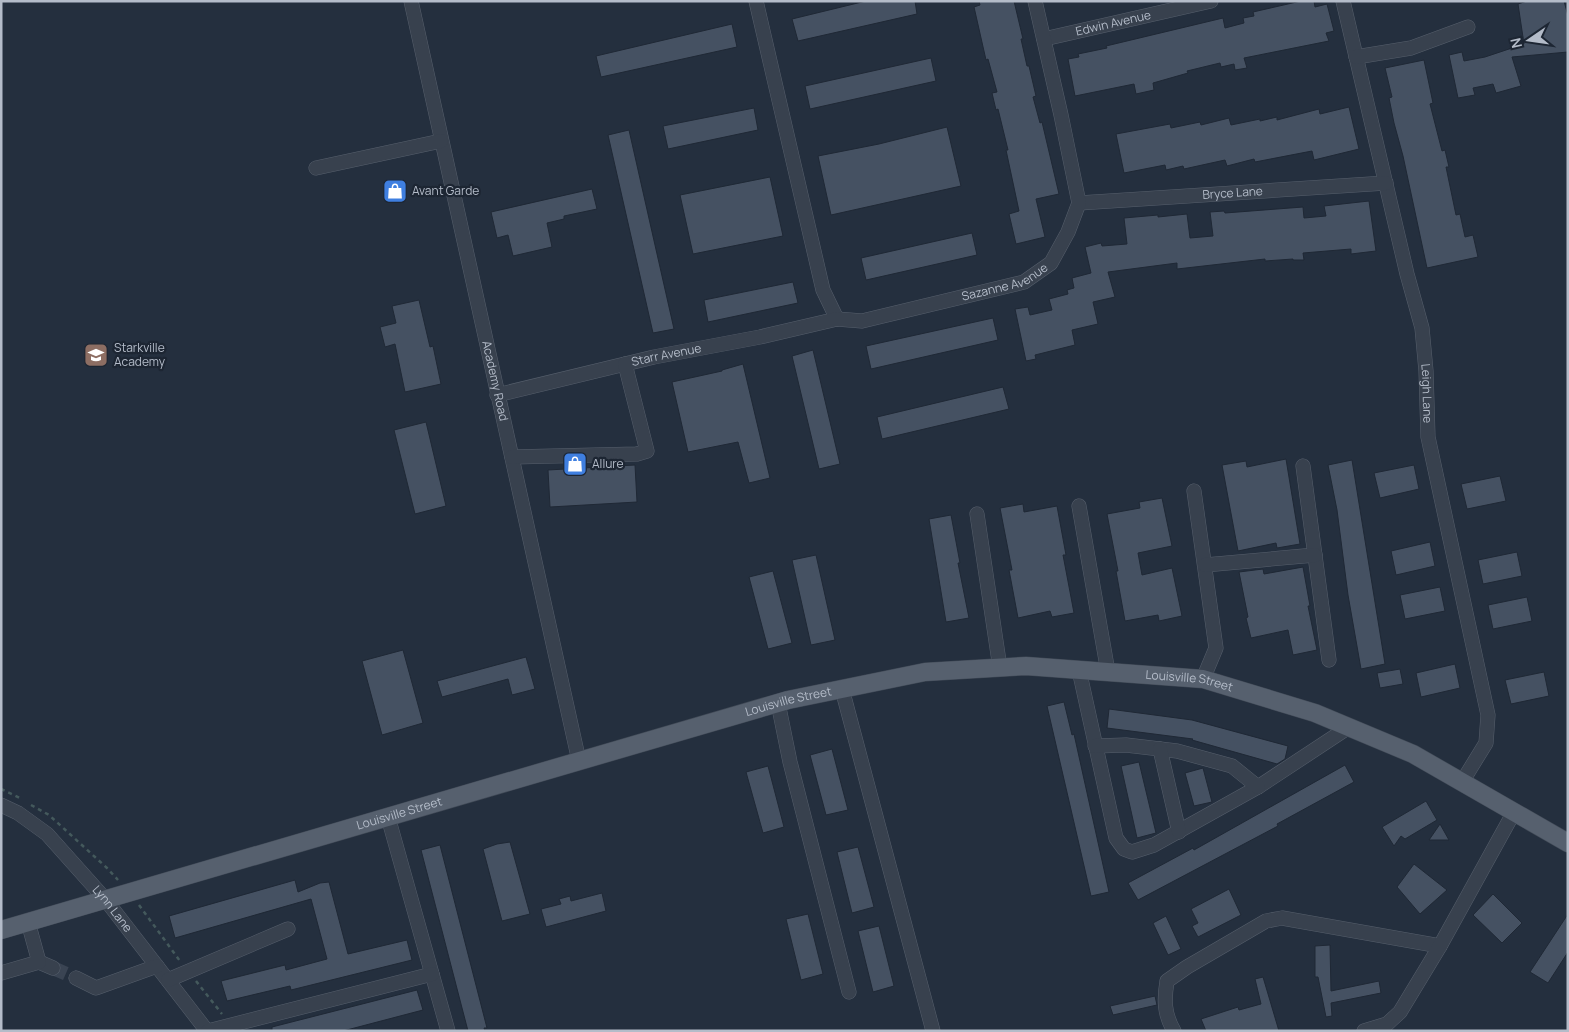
<svg xmlns="http://www.w3.org/2000/svg" width="1569" height="1032" font-family="Manrope,sans-serif">
<style>
.building{fill:#455162;stroke:#1f2835}
.lines{fill:none;stroke-linecap:round;stroke-linejoin:round}
.minor-tunnel{stroke:#3a4453;stroke-width:14;stroke-dasharray:14 7;stroke-linecap:butt}
.minor-casing{stroke:#565f6c;stroke-width:15}
.major-casing{stroke:#414a57;stroke-width:19}
.path{stroke:#44595c;stroke-width:2.5;stroke-dasharray:4 4;stroke-linecap:butt}
.minor{stroke:#38414e;stroke-width:14}
.major{stroke:#56606e;stroke-width:18}
.labels{text-anchor:middle;stroke-width:4.5;stroke-linejoin:round;paint-order:stroke}
.street-label{font-size:12px;fill:#b4bcc9;stroke:#1d2633}
.poi-label{font-size:12px;fill:#b4bcc9;stroke:#1d2633;text-anchor:start}
</style>
<rect width="100%" height="100%" fill="#242f3e"/>
<g class="building">
<polygon points="866,1 915,1 917,14 798,41 792,19"/>
<polygon points="979,1 1014,1 1023,39 1021,39 1027,66 1029,66 1036,96 1033,97 1040,123 1042,122 1059,194 1036,199 1045,237 1016,244 1009,214 1019,211 1006,150 1008,150 998,109 996,110 992,93 997,92 988,59 986,60 974,7 980,5"/>
<polygon points="1301,1 1314,1 1315,7 1327,4 1334,31 1326,33 1329,41 1244,58 1247,68 1235,70 1234,64 1221,67 1220,63 1187,71 1188,73 1153,83 1154,90 1136,94 1134,84 1075,96 1068,59 1079,57 1078,54 1107,48 1106,46 1223,18 1225,28 1244,23 1243,18 1254,16 1253,12"/>
<polygon points="1527,1 1564,1 1568,16 1568,52 1512,57 1521,86 1496,93 1493,84 1473,88 1475,95 1458,98 1449,55 1462,52 1464,61 1485,57 1524,44 1518,4"/>
<polygon points="732,24 737,47 601,77 596,56"/>
<polygon points="931,58 936,81 810,109 805,86"/>
<polygon points="1424,60 1433,103 1430,104 1442,151 1445,150 1449,167 1446,167 1456,215 1460,214 1465,237 1473,235 1478,257 1427,268 1403,156 1394,123 1389,98 1392,97 1385,68"/>
<polygon points="1349,107 1359,149 1314,160 1312,151 1255,162 1254,159 1227,166 1225,160 1184,169 1183,166 1166,170 1165,165 1124,173 1116,134 1170,124 1171,128 1200,122 1201,125 1229,118 1231,125 1260,119 1260,121 1277,117 1277,120 1319,109 1320,114"/>
<polygon points="754,108 758,130 668,149 663,126"/>
<polygon points="947,127 961,186 831,215 818,156 879,144"/>
<polygon points="629,130 674,329 653,333 608,135"/>
<polygon points="770,177 783,236 693,254 680,195"/>
<polygon points="592,189 597,209 564,216 564,219 547,223 552,247 513,256 508,235 497,238 491,212"/>
<polygon points="1369,201 1376,251 1351,254 1351,249 1303,253 1304,260 1293,260 1293,259 1265,261 1265,259 1177,269 1177,263 1108,272 1115,297 1093,302 1098,324 1072,330 1075,345 1035,355 1036,359 1026,361 1015,309 1028,307 1030,315 1052,310 1049,299 1068,294 1067,290 1074,288 1072,278 1091,273 1085,247 1101,243 1102,246 1127,244 1124,218 1158,215 1158,217 1187,214 1190,238 1213,236 1210,212 1224,211 1225,213 1303,207 1304,218 1326,216 1324,206"/>
<polygon points="972,233 977,255 866,280 861,258"/>
<polygon points="793,282 798,303 708,322 704,300"/>
<polygon points="419,300 430,347 433,346 441,384 405,392 395,344 385,347 380,327 396,323 392,306"/>
<polygon points="993,318 998,340 871,369 866,346"/>
<polygon points="813,350 840,464 819,469 792,356"/>
<polygon points="743,364 770,478 749,483 738,442 688,452 672,382 722,371 722,370"/>
<polygon points="1003,387 1009,409 882,439 877,417"/>
<polygon points="426,422 446,506 415,514 394,430"/>
<polygon points="1286,459 1300,544 1277,548 1276,543 1238,551 1222,465 1246,461 1247,467"/>
<polygon points="1352,460 1385,664 1361,669 1348,595 1337,510 1328,465"/>
<polygon points="635,465 637,502 550,507 548,470"/>
<polygon points="1414,465 1419,489 1380,498 1374,473"/>
<polygon points="1500,476 1506,501 1467,509 1461,484"/>
<polygon points="1162,498 1172,546 1138,553 1142,575 1172,568 1182,616 1159,621 1158,615 1125,621 1116,571 1118,571 1107,514 1140,508 1139,502"/>
<polygon points="1023,504 1024,512 1057,506 1066,555 1063,555 1074,613 1052,617 1050,611 1018,618 1009,570 1012,570 1000,508"/>
<polygon points="951,515 960,563 958,563 969,618 946,622 929,519"/>
<polygon points="1430,542 1435,566 1396,575 1391,551"/>
<polygon points="1517,552 1522,576 1483,584 1478,560"/>
<polygon points="816,555 835,640 811,645 792,560"/>
<polygon points="1303,567 1310,606 1308,606 1317,650 1293,655 1288,630 1251,638 1246,618 1248,617 1239,572 1263,569 1264,574"/>
<polygon points="773,571 792,643 768,649 749,577"/>
<polygon points="1440,587 1445,611 1405,619 1400,595"/>
<polygon points="1527,597 1532,621 1493,629 1488,605"/>
<polygon points="403,650 423,723 382,735 362,661"/>
<polygon points="526,657 535,689 512,695 508,679 442,697 437,681"/>
<polygon points="1455,664 1460,688 1421,697 1416,673"/>
<polygon points="1400,669 1403,684 1380,688 1377,673"/>
<polygon points="1544,672 1549,696 1511,704 1505,680"/>
<polygon points="1064,702 1072,735 1074,734 1109,892 1091,896 1047,706"/>
<polygon points="1109,709 1192,720 1288,746 1285,759 1277,764 1192,740 1193,739 1107,728"/>
<polygon points="832,749 848,810 826,815 810,755"/>
<polygon points="1139,762 1156,833 1137,838 1121,766"/>
<polygon points="1345,765 1354,782 1277,824 1278,826 1138,900 1128,883 1193,848 1194,850"/>
<polygon points="768,766 784,827 763,833 746,772"/>
<polygon points="1203,768 1212,802 1194,806 1185,773"/>
<polygon points="1426,801 1437,820 1405,839 1401,836 1394,846 1382,827"/>
<polygon points="1440,824 1449,840 1429,840"/>
<polygon points="510,842 530,914 502,921 483,849 497,844"/>
<polygon points="440,845 487,1028 484,1028 485,1031 468,1031 421,850"/>
<polygon points="858,847 874,907 852,913 837,852"/>
<polygon points="1414,864 1447,890 1420,914 1397,887"/>
<polygon points="295,880 298,892 320,883 329,882 348,954 407,940 412,960 291,990 290,986 227,1001 221,981 285,965 286,970 327,959 311,899 175,938 169,916"/>
<polygon points="1229,889 1241,915 1198,937 1192,926 1198,923 1191,909"/>
<polygon points="602,893 606,911 546,927 541,909 561,904 559,899 570,896 571,901"/>
<polygon points="1493,894 1522,923 1502,943 1473,915"/>
<polygon points="808,914 823,974 801,980 786,919"/>
<polygon points="1568,914 1568,952 1548,983 1530,972"/>
<polygon points="1166,916 1181,949 1168,955 1153,923"/>
<polygon points="879,926 894,986 873,992 858,931"/>
<polygon points="1330,945 1331,991 1379,981 1381,993 1331,1003 1332,1016 1326,1017 1318,977 1315,977 1315,946"/>
<polygon points="1263,977 1279,1031 1206,1031 1201,1019 1238,1007 1239,1010 1261,1004 1255,979"/>
<polygon points="417,990 423,1010 343,1031 272,1031 272,1027"/>
<polygon points="1155,996 1157,1005 1113,1015 1110,1006"/>
</g>
<g class="lines">
<polyline class="minor-tunnel" points="53,968 76,978"/>
<g class="minor-casing">
<g id="minor">
<path id="s1" d="M411,1L579,761"/>
<polyline points="756,1 823,290 837,319"/>
<path id="s2" d="M1343,1L1407,274L1422,328L1426,371L1428,437L1488,715L1486,743L1462,782"/>
<path id="s3" d="M1044,39L1211,1"/>
<polyline points="1356,57 1411,48 1468,27"/>
<polyline points="316,168 441,141"/>
<path id="s4" d="M1079,203L1386,183"/>
<path id="s5" d="M497,395L654,357L760,337L837,319L862,321L1024,282L1051,263L1068,232L1079,203L1061,115L1035,1"/>
<polyline points="512,457 637,454 647,451 625,364"/>
<polyline points="1303,466 1329,660"/>
<polyline points="1194,491 1216,648 1203,679"/>
<polyline points="1079,506 1108,672"/>
<polyline points="977,514 1000,668"/>
<polyline points="1205,565 1315,555"/>
<polyline points="1079,670 1116,838 1124,849 1132,852 1154,845 1258,787 1349,727"/>
<polyline points="842,689 933,1031"/>
<polyline points="778,703 790,762 849,992"/>
<polyline points="1095,746 1126,745 1177,751 1232,766 1258,787"/>
<polyline points="1160,749 1179,832"/>
<path id="s6" d="M1,805L18,813L47,834L105,899L207,1031"/>
<polyline points="388,817 448,1031"/>
<polyline points="39,962 53,968"/>
<polyline points="1,973 39,962 28,922"/>
<polyline points="76,978 96,988 157,966"/>
<polyline points="168,980 288,929"/>
<polyline points="208,1031 432,974"/>
<path d="M1174,1031C1164,1014 1164,1000 1167,981L1187,967L1266,921L1282,918L1440,946"/>
<polyline points="1364,1031 1387,1024 1400,1012 1440,946 1514,812"/>
</g>
</g>
<g class="major-casing">
<g id="major">
<path id="s7" d="M1,930L788,700L925,672L1026,666L1203,679L1315,713L1413,754L1568,843"/>
</g>
</g>
<g class="path">
<polyline points="1,789 20,798"/>
<polyline points="31,805 49,815 107,868 118,880"/>
<polyline points="139,905 180,961"/>
<polyline points="196,981 222,1014"/>
</g>
<use href="#minor" class="minor"/>
<use href="#major" class="major"/>
</g>
<defs>
<g id="shop-square" transform="scale(1.25)"><rect x="-9" y="-9" width="18" height="18" rx="4" fill="#3f7fe0" stroke="#1d2633"/><path d="M-5-2.5h2.3a2.7 3.5 0 0 1 5.4 0H5L5.5 6h-11ZM-1.5-2.5h3a1.5 2.3 0 0 0-3 0Z" fill="#fff"/></g>
<g id="school-square" transform="scale(1.25)"><rect x="-9" y="-9" width="18" height="18" rx="4" fill="#8d6e63" stroke="#1d2633"/><path d="M0-5L7-2L0 1L-7-2ZM-4 1L0 2.5L4 1V4Q0 6-4 4Z" fill="#fff"/></g>
</defs>
<g fill-rule="evenodd">
<use href="#shop-square" x="395" y="191"/>
<use href="#school-square" x="96" y="355"/>
<use href="#shop-square" x="575" y="464"/>
</g>
<g class="labels">
<g class="street-label">
<text dy="4" stroke="none"><textPath href="#s3" startOffset="71">Edwin Avenue</textPath></text>
<text dy="4" stroke="none"><textPath href="#s4" startOffset="154">Bryce Lane</textPath></text>
<text dy="4" stroke="none"><textPath href="#s5" startOffset="522">Sazanne Avenue</textPath></text>
<text dy="4" stroke="none"><textPath href="#s5" startOffset="174">Starr Avenue</textPath></text>
<text dy="4" stroke="none"><textPath href="#s1" startOffset="389">Academy Road</textPath></text>
<text dy="4" stroke="none"><textPath href="#s2" startOffset="402">Leigh Lane</textPath></text>
<text dy="4" stroke="none"><textPath href="#s7" startOffset="1225">Louisville Street</textPath></text>
<text dy="4" stroke="none"><textPath href="#s7" startOffset="820">Louisville Street</textPath></text>
<text dy="4" stroke="none"><textPath href="#s7" startOffset="415">Louisville Street</textPath></text>
<text dy="4" stroke="none"><textPath href="#s6" startOffset="154">Lynn Lane</textPath></text>
</g>
<g class="poi-label">
<text x="412" y="195">Avant Garde</text>
<text x="114" y="352">Starkville<tspan x="114" dy="14">Academy</tspan></text>
<text x="592" y="468">Allure</text>
</g>
</g>
<rect width="1569" height="1032" fill="none" stroke="#b4bcc9" stroke-width="5"/>
<g transform="translate(1529 40) rotate(257)" stroke="#1d2633" stroke-width="4" paint-order="stroke">
<path d="M0-4L9 19L0 12L-9 19Z" fill="#b4bcc9"/>
<text y="-8" font-size="14" font-weight="bold" text-anchor="middle" fill="#b4bcc9">N</text>
</g>
</svg>
